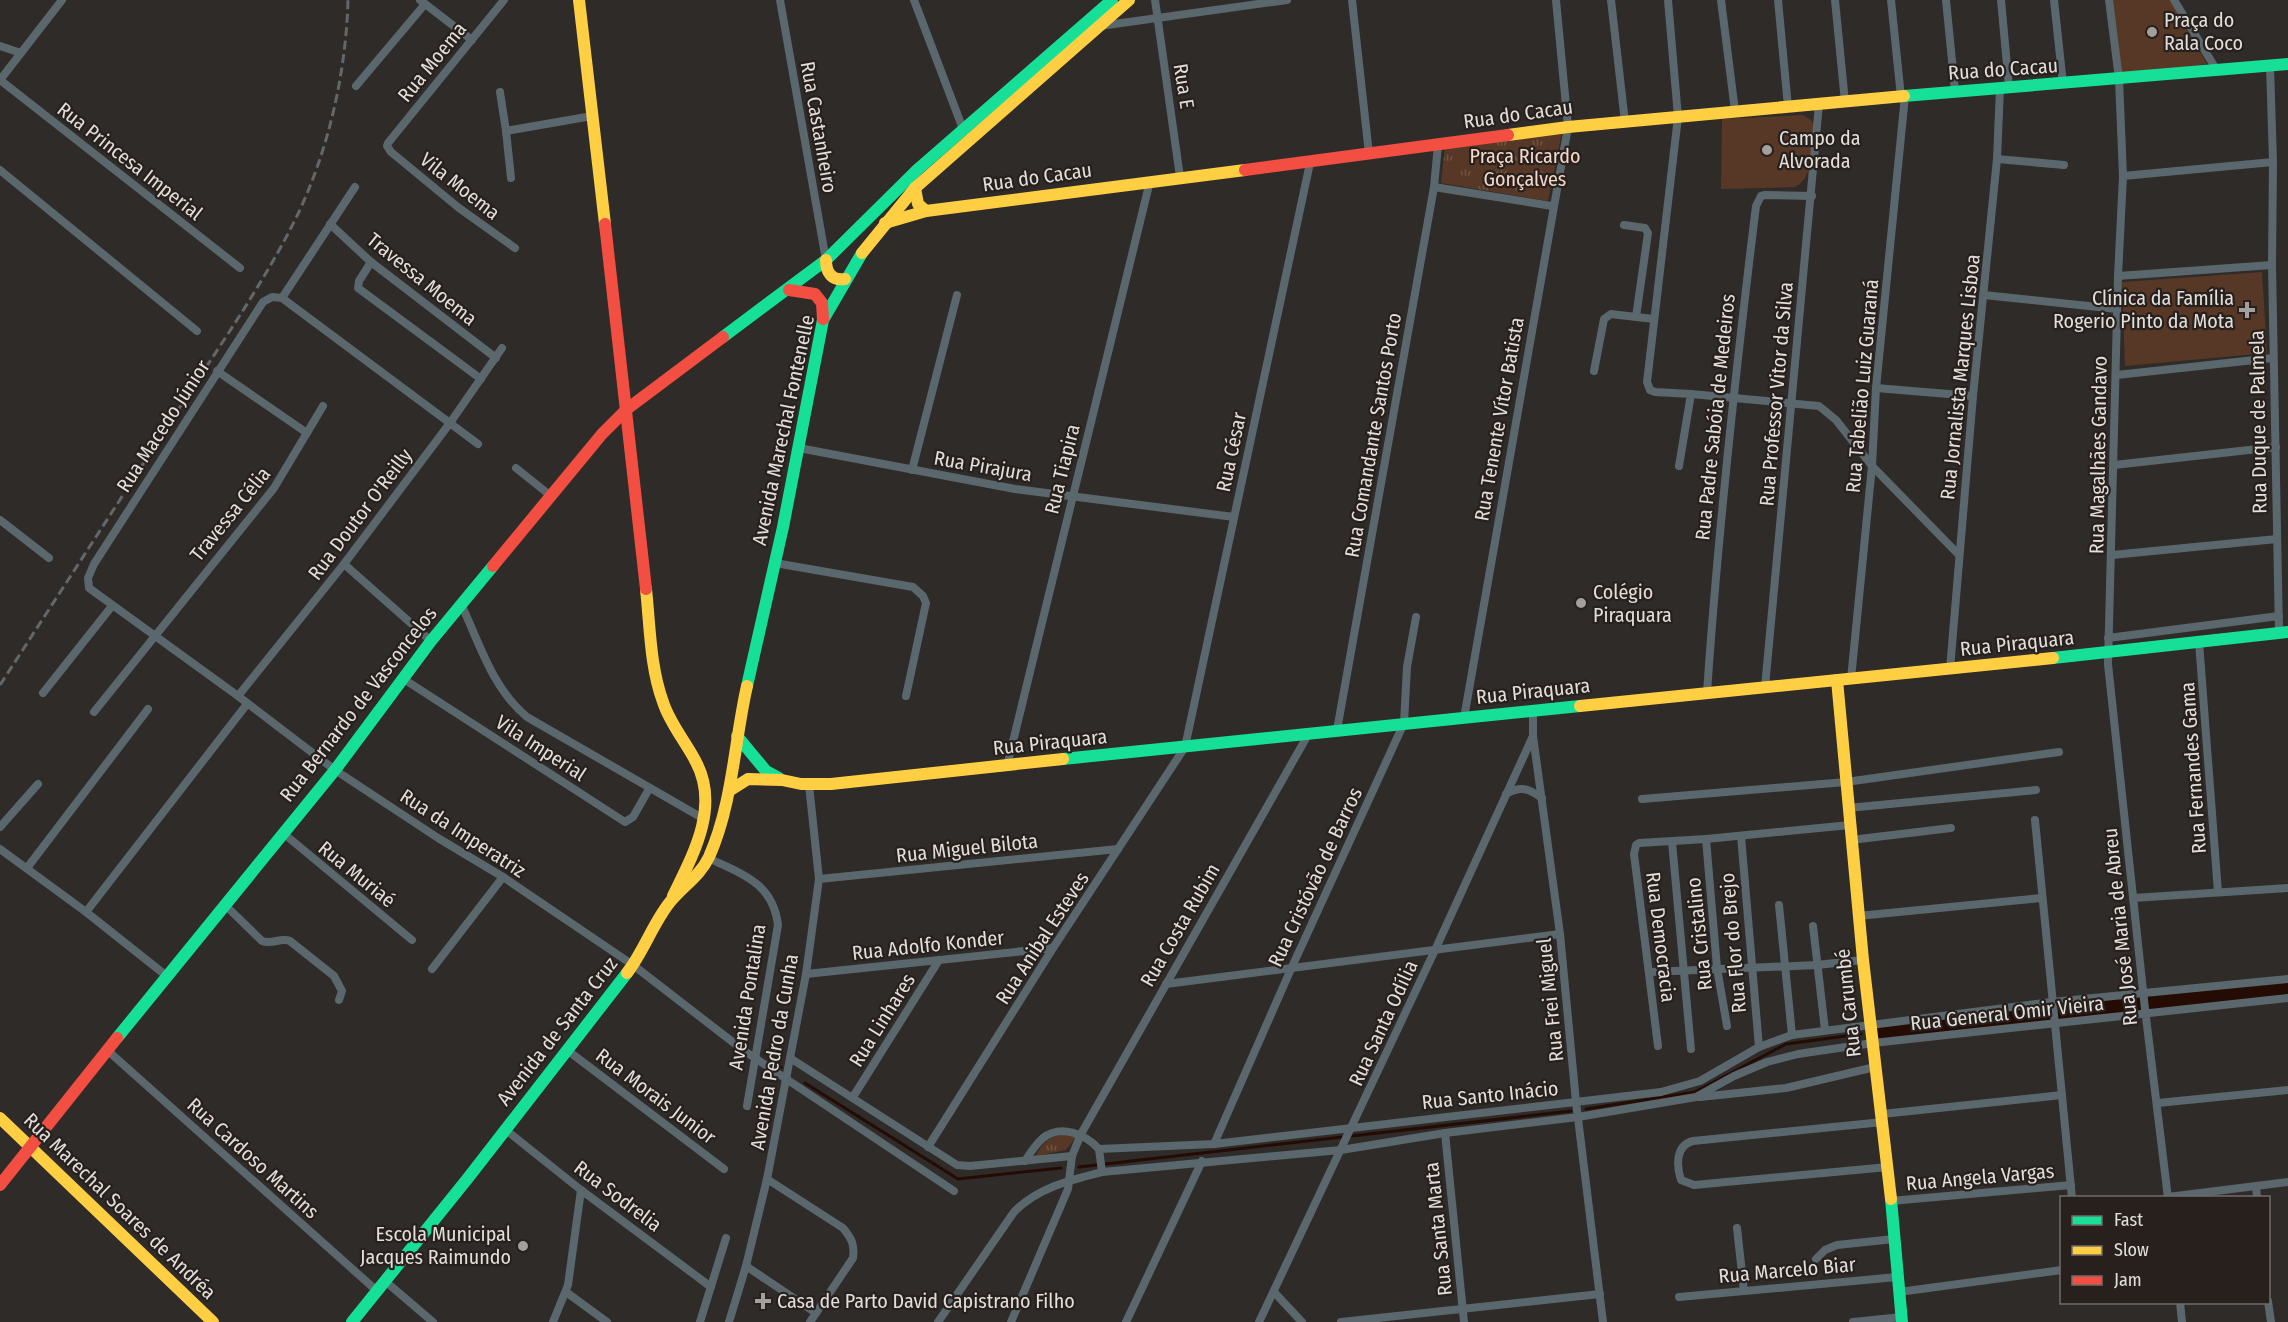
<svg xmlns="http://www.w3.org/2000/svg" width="2288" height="1322" font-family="'Fira Sans Condensed',sans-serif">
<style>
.grass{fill:url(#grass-tufts)}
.pitch{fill:#573826}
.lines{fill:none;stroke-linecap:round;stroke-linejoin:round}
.stream{stroke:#240c04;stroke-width:3}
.river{stroke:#240c04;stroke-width:18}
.street{stroke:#5a676c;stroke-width:8}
.fast{stroke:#16e098;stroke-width:12}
.slow{stroke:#ffcf43;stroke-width:12}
.jam{stroke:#f24e42;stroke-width:12}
.rail{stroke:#646769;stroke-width:3;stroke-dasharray:9 4.5;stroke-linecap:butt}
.poi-dot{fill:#a39f9d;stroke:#27201d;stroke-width:2}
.labels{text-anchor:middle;stroke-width:4.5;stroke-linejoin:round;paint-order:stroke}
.poi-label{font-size:20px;fill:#e2dedb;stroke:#27201d;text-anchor:start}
.street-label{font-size:20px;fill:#e2dedb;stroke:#27201d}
.park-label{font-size:20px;fill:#f5d8ca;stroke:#27201d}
</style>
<defs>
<pattern id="grass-tufts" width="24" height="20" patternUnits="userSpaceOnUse" patternTransform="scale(1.5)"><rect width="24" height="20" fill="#573826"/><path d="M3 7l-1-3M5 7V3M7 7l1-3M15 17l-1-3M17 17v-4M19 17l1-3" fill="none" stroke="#6f5445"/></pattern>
</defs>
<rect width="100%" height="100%" fill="#2e2b29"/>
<g class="grass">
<polygon points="1562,132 1548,201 1441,183 1445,147"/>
<path d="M1062,1135L1076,1137L1066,1150L1036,1156C1041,1144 1049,1137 1062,1135Z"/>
</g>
<g class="pitch">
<polygon points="2112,0 2170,0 2207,64 2174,71 2121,76"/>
<path d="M1803,115L1811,120L1815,126C1812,146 1814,178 1795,187L1721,189L1722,119Z"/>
<polygon points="2262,272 2267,353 2125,366 2122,282"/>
</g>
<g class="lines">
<g class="stream">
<polyline points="775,1064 781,1067"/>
<polyline points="805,1083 958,1179 1061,1168"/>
<polyline points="1586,1109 1695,1092 1786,1044 1861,1034"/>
<polyline points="1079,1167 1571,1111"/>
</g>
<polyline class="river" points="1877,1032 2288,989"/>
<g class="street">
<polyline points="420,0 472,40"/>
<polyline points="504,0 388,143 387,146 391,152 459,208 515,248"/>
<polyline points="780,0 826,260"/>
<polyline points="914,0 963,129"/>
<polyline points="1155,0 1180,177"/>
<polyline points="1352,0 1369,154"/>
<polyline points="1611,0 1625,122"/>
<polyline points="1668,0 1678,117 1647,382 1650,390 1655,392 1691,394 1679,466"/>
<polyline points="1721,0 1735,111"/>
<polyline points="1778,0 1788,107"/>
<polyline points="1835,0 1845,102"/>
<polyline points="1891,0 1901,97"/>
<polyline points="1946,0 1955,91"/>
<polyline points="2001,0 2009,87"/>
<polyline points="2054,0 2063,84"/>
<polyline points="2109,0 2119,79 2123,176 2118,276 2108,664 2145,1009 2168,1198"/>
<polyline points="2174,0 2216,69"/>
<polyline points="1100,26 1287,0"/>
<polyline points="0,46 21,53"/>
<polyline points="2270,66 2273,162 2272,265 2279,633"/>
<polyline points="0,80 240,268"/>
<polyline points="0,80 62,0"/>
<polyline points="356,86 425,4"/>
<polyline points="500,92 506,131 592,116"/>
<polyline points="506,131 511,178"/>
<polyline points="1997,159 2064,165"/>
<polyline points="0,170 197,331"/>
<polyline points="2123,176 2273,162"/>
<polyline points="1434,187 1552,206"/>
<polyline points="330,224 371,262 496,358"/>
<polyline points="1624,225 1645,228 1648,233 1636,317 1654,319"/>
<polyline points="371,262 359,281 358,288 481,379"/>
<polyline points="2118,276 2272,265"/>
<polyline points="1984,295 2117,309"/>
<polyline points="282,298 355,187"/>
<polyline points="217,371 307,433"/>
<polyline points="1594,371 1604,319 1611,314 1636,317"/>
<polyline points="2117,375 2273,358"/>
<polyline points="1876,388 1973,396"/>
<polyline points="1691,394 1819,406 1836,420 1872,466 1959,555"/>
<polyline points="478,444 282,298 272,297 263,302 94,564 88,578 89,588 238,696 335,770 438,838 503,877 633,965 743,1050 954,1191"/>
<polyline points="799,448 1015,489 1234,517"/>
<polyline points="2114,465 2276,447"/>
<polyline points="516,468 551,496"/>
<polyline points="912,470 957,295"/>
<polyline points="0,520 49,558"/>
<polyline points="2112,555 2277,539"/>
<polyline points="775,563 913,587 923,596 926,603 906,696"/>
<polyline points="344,564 431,641"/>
<path d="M461,604C480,644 492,688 527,717L704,819"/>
<polyline points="2108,638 2279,616"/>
<polyline points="2199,642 2218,892"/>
<polyline points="1950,669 1973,396 1997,159 2000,88"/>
<polyline points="402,678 625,822 633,817 649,789"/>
<polyline points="1851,679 1872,466 1876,388 1905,96"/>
<polyline points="1765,687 1819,104"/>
<polyline points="43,693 112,606"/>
<path d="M1707,693C1718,530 1736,368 1756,206L1761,196L1765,195L1812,196"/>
<polyline points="238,696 344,564 450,423 502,348"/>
<polyline points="1533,711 1533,736 1560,934 1576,1102 1603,1322"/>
<polyline points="94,712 274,488 323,406"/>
<polyline points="1464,718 1568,127 1556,0"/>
<polyline points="1337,730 1434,187 1438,145"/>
<polyline points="1007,766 1150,181"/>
<path d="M1506,794C1521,786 1528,788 1542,798"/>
<polyline points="1642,799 1846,782 2059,752"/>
<polyline points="1848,808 2036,790"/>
<polyline points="2035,820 2072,1198"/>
<polyline points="0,827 38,784"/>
<polyline points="283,833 412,940"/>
<polyline points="1741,836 1759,1047"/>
<polyline points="1706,839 1717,968 1727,1026"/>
<polyline points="1851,840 1951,828"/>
<polyline points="1672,842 1691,1049"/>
<polyline points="0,849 86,912 168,977"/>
<path d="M708,858C742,874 773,883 778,925L747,1106"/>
<polyline points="27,868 148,709"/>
<polyline points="819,879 1118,849"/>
<polyline points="2133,898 2288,888"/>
<path d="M225,905L262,941C272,945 281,937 290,941L334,976L342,991L339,1000"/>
<polyline points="1779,905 1792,1035"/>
<polyline points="86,912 247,704"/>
<polyline points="1858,916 2041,898"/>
<polyline points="1813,926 1825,1030"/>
<polyline points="432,969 503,877"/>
<polyline points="1650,972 1817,965 1863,960"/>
<polyline points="806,974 1053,948"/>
<polyline points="1166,984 1560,934"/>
<polyline points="1658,1046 1634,854 1636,845 1639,843 1706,839 1850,825"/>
<polyline points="107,1050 377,1291"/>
<polyline points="567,1050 724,1169"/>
<polyline points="790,1058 957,1165 970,1166 1072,1156"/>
<polyline points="853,1097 939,960"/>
<polyline points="1700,1097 1786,1088 1875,1067"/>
<polyline points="2158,1103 2288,1090"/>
<polyline points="1882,1114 2062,1095"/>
<path d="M1883,1122L1693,1141C1676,1145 1676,1165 1681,1180L1694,1185L1888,1167"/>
<polyline points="506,1130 581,1190 711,1287"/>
<polyline points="1445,1133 1464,1322"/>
<polyline points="1214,1144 1291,969 1404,723 1407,667 1416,617"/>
<polyline points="928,1147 1053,948 1185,747 1310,163"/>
<polyline points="1099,1149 1214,1144 1661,1092 1700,1081 1759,1047 1792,1035 2052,1002 2288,979"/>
<polyline points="1099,1149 1102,1172"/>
<path d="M1025,1161C1030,1153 1036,1144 1043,1138C1061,1124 1085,1134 1099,1149"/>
<path d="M767,1179L843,1228C851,1238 855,1244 853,1258L810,1322"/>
<polyline points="2256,1186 2257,1198"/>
<polyline points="2168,1197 2288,1182"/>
<polyline points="1891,1201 2071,1185"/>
<polyline points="1737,1228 1744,1291"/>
<polyline points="1816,1259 1825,1250 1837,1245 1894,1239"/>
<polyline points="746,1266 816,1313"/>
<polyline points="385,1281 433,1322"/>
<polyline points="566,1292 607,1322"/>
<polyline points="1274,1292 1302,1322"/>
<polyline points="1899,1292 2062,1270"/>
<polyline points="1679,1297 1897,1277"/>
<polyline points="2268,1301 2271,1322"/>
<polyline points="2180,1302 2182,1322"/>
<polyline points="553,1322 568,1285 581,1190"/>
<polyline points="700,1322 726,1238"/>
<polyline points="729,1322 746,1266 767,1179 806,974 819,879 809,785"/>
<path d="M938,1322L1014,1212C1037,1188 1070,1180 1102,1172L1341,1150L1445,1133L1578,1117L1696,1097L1734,1076L1767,1062L1798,1054L1873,1043L2288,998"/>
<polyline points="1011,1322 1068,1189 1072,1156 1081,1134 1309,733"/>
<polyline points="1126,1322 1202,1161"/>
<polyline points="1259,1322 1435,950 1533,736"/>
<polyline points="1341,1322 1600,1294"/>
<polyline points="1853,1322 1902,1317"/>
</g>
<g class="fast">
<polyline points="1904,96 2288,64"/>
<polyline points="723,337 826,260 917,170 1112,0"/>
<polyline points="2053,658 2288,632"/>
<polyline points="747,686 783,527 823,320 862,253"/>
<polyline points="737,736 766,771 779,778"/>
<polyline points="1063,759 1580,706"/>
<polyline points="117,1038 335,770 431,641 493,566"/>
<polyline points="1891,1199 1902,1322"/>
<polyline points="352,1322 468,1178 627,973"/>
</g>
<g class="slow">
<polyline points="579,0 605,224"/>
<polyline points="1508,135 1568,127 1904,96"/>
<polyline points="915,188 918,204 926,211"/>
<polyline points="885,223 926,211 1245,170"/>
<polyline points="862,253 915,188 1129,0"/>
<path d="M826,260C826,273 832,281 845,279"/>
<path d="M646,589C650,626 650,667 663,702C670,724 686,742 696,762C720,807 693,855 673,896"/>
<polyline points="1837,680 1863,960 1891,1199"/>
<polyline points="1580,706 2053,658"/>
<polyline points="729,791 748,779 782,780 801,784 831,784 1063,759"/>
<path d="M627,973C644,951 653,923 670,902C683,886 700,876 709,857C733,803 734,743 747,686"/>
<polyline points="0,1118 213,1322"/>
</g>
<g class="jam">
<polyline points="1245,170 1508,135"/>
<polyline points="605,224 646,589"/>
<polyline points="789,290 815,294 822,303 823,319"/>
<polyline points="493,566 602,434 627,409 723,337"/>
<polyline points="0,1185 117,1038"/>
</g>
<path class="rail" d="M0,685C57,597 114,509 171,421C213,355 260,290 295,220C328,153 346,74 348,0"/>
</g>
<g class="poi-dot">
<circle cx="2152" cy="32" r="6"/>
<circle cx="1767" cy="150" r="6"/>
<path d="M2244 301h6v6h6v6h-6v6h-6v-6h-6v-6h6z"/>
<circle cx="1581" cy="603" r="6"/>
<circle cx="523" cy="1246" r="6"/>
<path d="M760 1292h6v6h6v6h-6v6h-6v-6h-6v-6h6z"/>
</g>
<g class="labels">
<g class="poi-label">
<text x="2164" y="27">Praça do<tspan x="2164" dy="23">Rala Coco</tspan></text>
<text x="1779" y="145">Campo da<tspan x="1779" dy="23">Alvorada</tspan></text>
<text x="2234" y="305" text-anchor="end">Clínica da Família<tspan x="2234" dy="23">Rogerio Pinto da Mota</tspan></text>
<text x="1593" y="599">Colégio<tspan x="1593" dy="23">Piraquara</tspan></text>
<text x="511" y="1241" text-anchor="end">Escola Municipal<tspan x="511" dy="23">Jacques Raimundo</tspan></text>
<text x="777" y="1308">Casa de Parto David Capistrano Filho</text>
</g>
<g class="street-label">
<text transform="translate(432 62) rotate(-51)" y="7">Rua Moema</text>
<text transform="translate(2003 69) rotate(-4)" y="7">Rua do Cacau</text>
<text transform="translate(1184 86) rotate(81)" y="7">Rua E</text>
<text transform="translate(1518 114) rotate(-8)" y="7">Rua do Cacau</text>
<text transform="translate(819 127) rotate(80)" y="7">Rua Castanheiro</text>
<text transform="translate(130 161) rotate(38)" y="7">Rua Princesa Imperial</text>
<text transform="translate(1037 177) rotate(-8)" y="7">Rua do Cacau</text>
<text transform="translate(460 186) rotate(38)" y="7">Vila Moema</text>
<text transform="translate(422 279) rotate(39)" y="7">Travessa Moema</text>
<text transform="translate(1960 377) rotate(-84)" y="7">Rua Jornalista Marques Lisboa</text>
<text transform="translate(1862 386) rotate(-85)" y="7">Rua Tabelião Luiz Guaraná</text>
<text transform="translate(1776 394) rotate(-85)" y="7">Rua Professor Vitor da Silva</text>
<text transform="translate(1715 417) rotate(-84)" y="7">Rua Padre Sabóia de Medeiros</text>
<text transform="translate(1499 419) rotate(-80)" y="7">Rua Tenente Vítor Batista</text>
<text transform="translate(2258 422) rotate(-91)" y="7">Rua Duque de Palmela</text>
<text transform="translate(163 426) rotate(-57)" y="7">Rua Macedo Júnior</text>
<text transform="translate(783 430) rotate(-78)" y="7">Avenida Marechal Fontenelle</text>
<text transform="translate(1373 435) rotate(-80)" y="7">Rua Comandante Santos Porto</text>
<text transform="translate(1231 452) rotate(-78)" y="7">Rua César</text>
<text transform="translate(2098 455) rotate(-89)" y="7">Rua Magalhães Gandavo</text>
<text transform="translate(983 466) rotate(10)" y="7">Rua Pirajura</text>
<text transform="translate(1062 469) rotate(-76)" y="7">Rua Tiapira</text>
<text transform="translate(230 514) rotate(-51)" y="7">Travessa Célia</text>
<text transform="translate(360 514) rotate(-53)" y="7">Rua Doutor O'Reilly</text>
<text transform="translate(2017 643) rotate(-6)" y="7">Rua Piraquara</text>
<text transform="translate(1533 691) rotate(-6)" y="7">Rua Piraquara</text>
<text transform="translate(358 704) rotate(-52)" y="7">Rua Bernardo de Vasconcelos</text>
<text transform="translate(1050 742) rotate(-6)" y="7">Rua Piraquara</text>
<text transform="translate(541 748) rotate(33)" y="7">Vila Imperial</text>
<text transform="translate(2193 768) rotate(-94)" y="7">Rua Fernandes Gama</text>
<text transform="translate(463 833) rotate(33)" y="7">Rua da Imperatriz</text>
<text transform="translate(967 848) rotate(-6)" y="7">Rua Miguel Bilota</text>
<text transform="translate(357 874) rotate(39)" y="7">Rua Muriaé</text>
<text transform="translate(1315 877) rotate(-65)" y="7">Rua Cristóvão de Barros</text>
<text transform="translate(1180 925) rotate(-60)" y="7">Rua Costa Rubim</text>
<text transform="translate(2120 927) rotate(-96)" y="7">Rua José Maria de Abreu</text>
<text transform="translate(1699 934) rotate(-96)" y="7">Rua Cristalino</text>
<text transform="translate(1661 937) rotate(83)" y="7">Rua Democracia</text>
<text transform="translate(1042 938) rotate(-57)" y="7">Rua Anibal Esteves</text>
<text transform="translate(1733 943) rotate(-95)" y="7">Rua Flor do Brejo</text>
<text transform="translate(928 945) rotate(-6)" y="7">Rua Adolfo Konder</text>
<text transform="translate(747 997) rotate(-81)" y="7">Avenida Pontalina</text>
<text transform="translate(1550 1000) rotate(-96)" y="7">Rua Frei Miguel</text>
<text transform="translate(1848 1003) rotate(-96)" y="7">Rua Carumbé</text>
<text transform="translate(2007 1013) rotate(-6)" y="7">Rua General Omir Vieira</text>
<text transform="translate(882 1020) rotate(-58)" y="7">Rua Linhares</text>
<text transform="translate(1383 1023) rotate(-65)" y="7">Rua Santa Odília</text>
<text transform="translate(557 1031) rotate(-52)" y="7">Avenida de Santa Cruz</text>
<text transform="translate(774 1052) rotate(-80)" y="7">Avenida Pedro da Cunha</text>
<text transform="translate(1490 1095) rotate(-6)" y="7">Rua Santo Inácio</text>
<text transform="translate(656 1096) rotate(37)" y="7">Rua Morais Junior</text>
<text transform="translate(253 1158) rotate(42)" y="7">Rua Cardoso Martins</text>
<text transform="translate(1980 1177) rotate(-5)" y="7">Rua Angela Vargas</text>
<text transform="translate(618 1196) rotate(37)" y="7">Rua Sodrelia</text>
<text transform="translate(120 1206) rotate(44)" y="7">Rua Marechal Soares de Andréa</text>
<text transform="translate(1438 1229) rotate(-96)" y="7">Rua Santa Marta</text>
<text transform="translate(1787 1270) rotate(-5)" y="7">Rua Marcelo Biar</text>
</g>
<g class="park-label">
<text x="1525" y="163">Praça Ricardo<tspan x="1525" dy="23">Gonçalves</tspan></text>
</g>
</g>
<rect x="2060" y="1196" width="210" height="108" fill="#27201d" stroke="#726c69" stroke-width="1.5"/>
<rect x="2072" y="1216" width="30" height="9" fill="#16e098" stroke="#726c69" stroke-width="1.5"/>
<text x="2114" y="1226" font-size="18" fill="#e2dedb">Fast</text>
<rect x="2072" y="1246" width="30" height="9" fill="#ffcf43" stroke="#726c69" stroke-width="1.5"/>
<text x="2114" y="1256" font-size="18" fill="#e2dedb">Slow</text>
<rect x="2072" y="1276" width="30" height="9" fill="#f24e42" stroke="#726c69" stroke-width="1.5"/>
<text x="2114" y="1286" font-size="18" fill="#e2dedb">Jam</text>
</svg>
